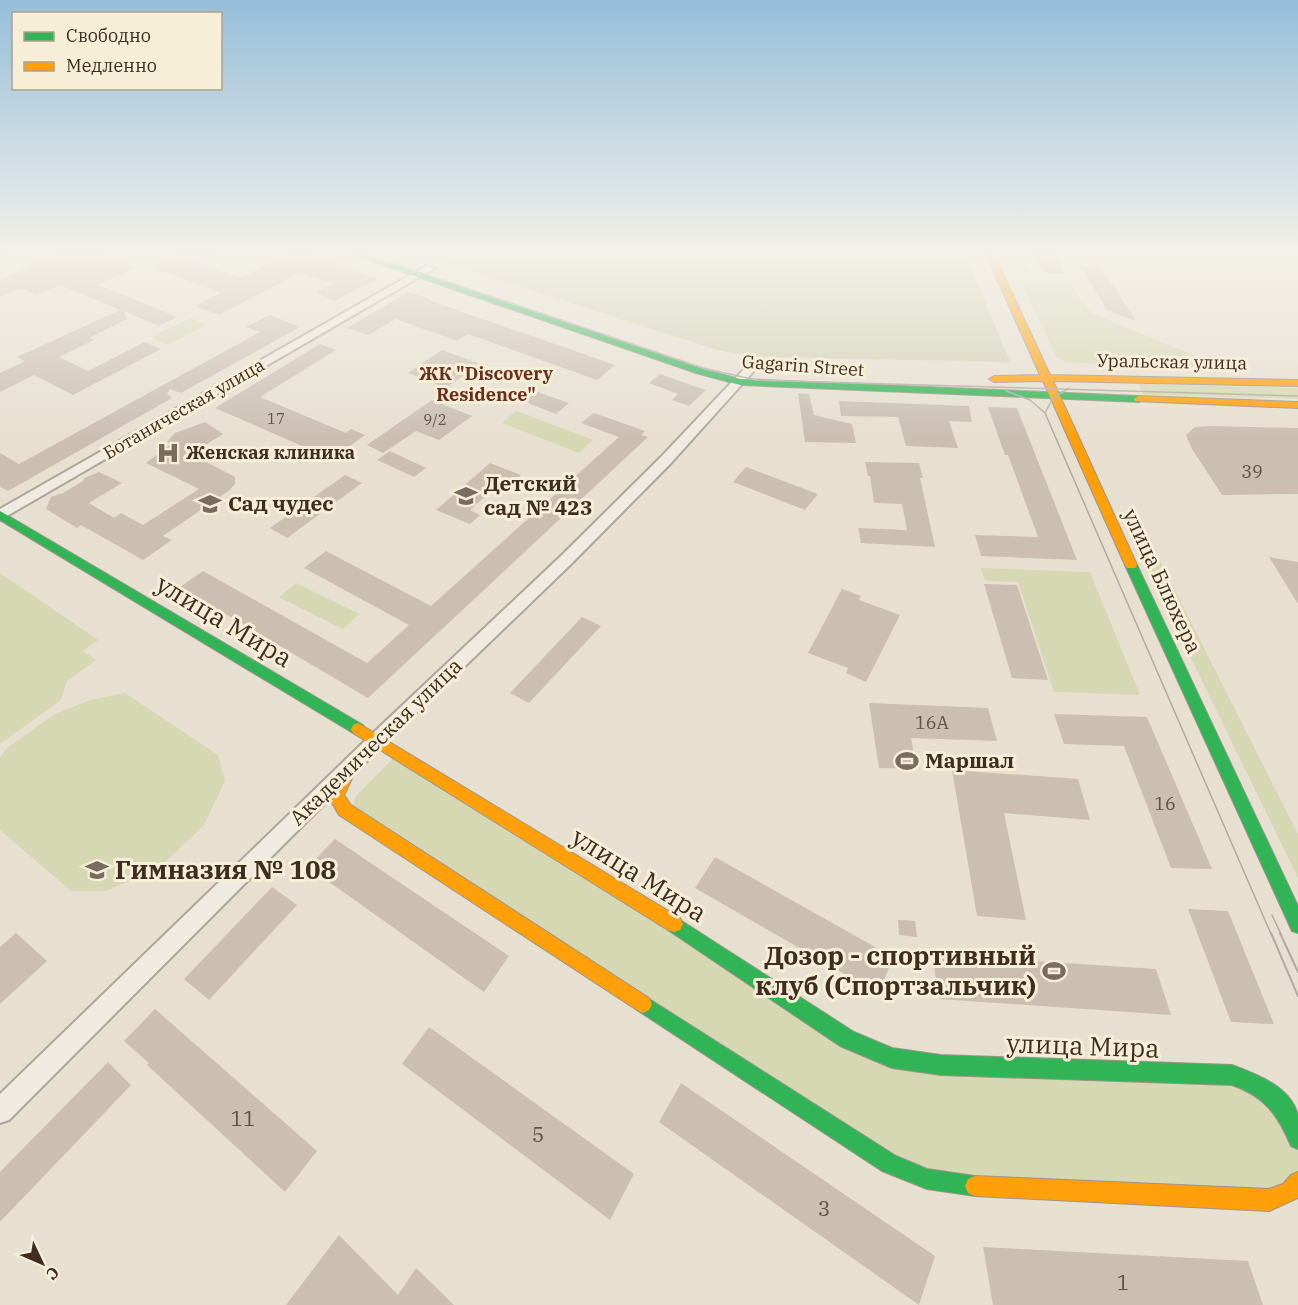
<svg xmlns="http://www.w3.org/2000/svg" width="1298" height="1305" font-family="'IBM Plex Serif',serif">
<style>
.green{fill:#d6d7b3}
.cemetery{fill:#d1d1b3}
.building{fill:#cbbfb2}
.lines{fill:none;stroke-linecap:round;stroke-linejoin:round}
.street-casing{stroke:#ada599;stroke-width:4}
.fast-casing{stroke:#9c958a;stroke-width:2}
.slow-casing{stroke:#9c958a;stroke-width:2}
.street{fill:#efebe3;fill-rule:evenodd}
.fast{fill:#30b455;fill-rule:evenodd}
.slow{fill:#ff9f0a;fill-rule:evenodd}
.tram-far1{stroke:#afaaa2;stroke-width:1.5}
.tram{stroke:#afaaa2;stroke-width:2}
.labels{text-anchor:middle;stroke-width:6;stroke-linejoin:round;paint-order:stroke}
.far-number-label{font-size:15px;fill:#605244}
.far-street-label{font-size:18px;fill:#3d2e20;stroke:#f7eed8}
.far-neighbourhood-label{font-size:18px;font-weight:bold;fill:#6b2e1e;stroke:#f7eed8}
.far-poi-label{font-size:18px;font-weight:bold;fill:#3d2e20;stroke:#f7eed8;text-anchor:start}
.number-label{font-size:18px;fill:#605244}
.poi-label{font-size:21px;font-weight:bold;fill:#3d2e20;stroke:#f7eed8;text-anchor:start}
.street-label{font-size:21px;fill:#3d2e20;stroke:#f7eed8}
.near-number-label{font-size:21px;fill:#605244}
.near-street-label{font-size:26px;fill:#3d2e20;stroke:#f7eed8}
.near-poi-label{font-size:26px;font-weight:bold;fill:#3d2e20;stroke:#f7eed8;text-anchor:start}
</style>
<rect width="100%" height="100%" fill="#e7e0d1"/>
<g class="green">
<polygon points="994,254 1023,254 1031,272 1001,271"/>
<polygon points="1021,282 1070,283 1091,313 1228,369 1066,362 1057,358"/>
<polygon points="191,318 206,325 170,344 164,344 153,338 154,335"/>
<polygon points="1138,384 1298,388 1298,399 1144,395"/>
<polygon points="516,411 517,411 593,440 579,453 502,423"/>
<polygon points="1133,539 1149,539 1298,834 1298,878"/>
<polygon points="981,568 1090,572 1140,695 1054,692 1018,582 985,581"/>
<polygon points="0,573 98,640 83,651 96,660 67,681 61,700 0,744"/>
<polygon points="296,583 359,614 343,629 279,597"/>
<polygon points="125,693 218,755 225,781 204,825 159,868 106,891 71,891 0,830 0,758 7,748 55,714 90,700"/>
<polygon points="397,754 878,1055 1232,1075 1298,1139 1298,1182 1290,1191 927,1179 350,814 356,796"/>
</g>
<polygon class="cemetery" points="444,254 965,254 1010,362 757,357 721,351 438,261"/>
<g class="building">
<polygon points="58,254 101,254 135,268 99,285 177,317 159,326 124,311 127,319 89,338 94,340 59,357 88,371 145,342 161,349 73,395 34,375 0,392 0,373 25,361 17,357 120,310 60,285 37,295 21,288 0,297 0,280"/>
<polygon points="179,254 218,254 199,263 241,278 287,254 307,254 377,279 334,301 315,292 332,284 299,273 219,315 195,306 221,293 151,267"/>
<polygon points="1033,254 1054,254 1065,274 1043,273"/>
<polygon points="1081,267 1101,267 1136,321 1107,310"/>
<polygon points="408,292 430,299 428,300 615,365 597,380 468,334 457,341 396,319 368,335 347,328"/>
<polygon points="270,315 300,327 181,393 170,389 167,394 172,398 8,491 0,487 0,453 19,464 260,332 246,327"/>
<polygon points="320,344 336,350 260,397 346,433 351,429 365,435 332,459 215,408"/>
<polygon points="442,350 480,364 446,388 408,373"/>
<polygon points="660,374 688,384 706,390 689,406 672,400 678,394 649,383"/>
<polygon points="526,388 569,403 556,414 513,397"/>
<polygon points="798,393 809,394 814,415 852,424 856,443 805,442"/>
<polygon points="432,400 472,416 439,440 416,431 383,453 367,445"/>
<polygon points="839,401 969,406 972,422 949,421 958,448 906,446 898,417 841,416"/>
<polygon points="988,407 1017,408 1077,560 981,556 975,535 1038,537 1008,455 1005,455"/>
<polygon points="594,413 645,431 641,435 648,437 368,698 180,587 203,571 367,663 409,625 304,568 326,551 431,606 619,437 581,423"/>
<polygon points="205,422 223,434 191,454 235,477 235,484 230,490 163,536 172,540 143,560 81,525 77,528 46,509 51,497 63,493 83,481 84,478 99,472 122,483 89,503 114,518 121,513 143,525 199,489 146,463 171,444 167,442 175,433"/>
<polygon points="1210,426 1298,428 1298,494 1222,495 1192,449 1186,435 1195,427"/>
<polygon points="390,451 426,468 414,477 377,460"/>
<polygon points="865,462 919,463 923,478 920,478 935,547 861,543 858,528 907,530 902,504 874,503 870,476 868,476"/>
<polygon points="490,463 521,475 511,485 502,481 470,510 480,515 470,524 436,510"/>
<polygon points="746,467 818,494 805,510 733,482"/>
<polygon points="345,475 362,483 287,538 270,528"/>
<polygon points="1269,557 1298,562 1298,604"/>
<polygon points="984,584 1017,585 1048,680 1012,678"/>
<polygon points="842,589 861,596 859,600 900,615 866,682 846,673 848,668 808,653"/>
<polygon points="582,617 601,626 529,703 510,693"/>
<polygon points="869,703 988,708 997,741 911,738 917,769 879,768"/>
<polygon points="1054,714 1147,717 1212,869 1171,868 1124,746 1064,744"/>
<polygon points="952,770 1078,779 1090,820 1004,813 1026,920 977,916"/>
<polygon points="335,839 509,956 484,992 308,867"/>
<polygon points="715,857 893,957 879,994 695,888"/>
<polygon points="272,887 297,905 209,1000 184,979"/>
<polygon points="1188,909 1228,911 1274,1024 1231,1022"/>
<polygon points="898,920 915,921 917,937 899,935"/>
<polygon points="16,933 47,961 0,1004 0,947"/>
<polygon points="932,954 1156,969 1171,1015 939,999"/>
<polygon points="155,1009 317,1151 285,1192 147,1065 149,1063 124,1041"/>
<polygon points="429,1027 634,1174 610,1220 402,1064"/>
<polygon points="108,1062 131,1085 0,1222 0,1172"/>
<polygon points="681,1083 935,1256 919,1305 659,1122"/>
<polygon points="339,1235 398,1295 416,1268 454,1305 286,1305"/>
<polygon points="983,1247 1248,1261 1263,1305 993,1305"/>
</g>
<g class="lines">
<g class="street-casing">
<g id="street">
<polygon points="426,266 435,268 0,520 0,509"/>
<polygon points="749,366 753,368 753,372 671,463 572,563 383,745 9,1120 0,1123 0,1094 371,735 562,555 661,457 745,368"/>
</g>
</g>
<g class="fast-casing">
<g id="fast">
<polygon points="351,254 364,254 702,369 740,379 1139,396 1144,399 1139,402 740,385 696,373"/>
<polygon points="0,511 363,725 365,729 363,733 358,735 353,733 0,520"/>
<polygon points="1131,561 1137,565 1298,906 1298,933 1292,931 1125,565"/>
<path d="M674,916L854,1032L892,1048L941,1055L1232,1065C1256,1074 1292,1087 1298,1116C1298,1126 1298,1139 1298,1149L1291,1146C1278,1115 1264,1096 1232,1085L941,1075L892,1068L840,1046L668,930L665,924L668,918Z"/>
<polygon points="643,995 896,1156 927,1169 975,1176 982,1179 985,1186 982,1193 975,1196 927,1189 882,1171 637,1010 634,1004 637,998"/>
</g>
</g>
<g class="slow-casing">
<g id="slow">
<polygon points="0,254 11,254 0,259"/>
<polygon points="986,254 994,254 1050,375 1298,380 1298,386 1053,381 1137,565 1135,568 1127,568 1125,565 1043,381 994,382 989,379 994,376 1040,375"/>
<polygon points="1139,396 1298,402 1298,408 1135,401 1134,399"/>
<polygon points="358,723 680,918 683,924 680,930 674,932 668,930 353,733 351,729 353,725"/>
<polygon points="349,762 354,763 357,768 344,795 351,805 649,998 652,1004 649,1010 643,1013 637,1010 339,815 328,796 344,763"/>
<polygon points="1298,1172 1298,1198 1269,1211 975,1196 968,1193 965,1186 968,1179 975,1176 1269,1189 1283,1184 1291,1175"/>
</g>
</g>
<use href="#street" class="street"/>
<use href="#fast" class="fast"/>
<use href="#slow" class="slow"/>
<g class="tram-far1">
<polyline points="366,254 703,368 756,380 1298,396"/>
<polyline points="1006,391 1030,400 1045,413 1271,934"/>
<polyline points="1045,413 1053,398 1069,388"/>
<polyline points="1272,915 1281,934"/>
</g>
<g class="tram">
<polyline points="1271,933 1298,996"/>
<polyline points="1280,933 1298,972"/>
</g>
</g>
<linearGradient id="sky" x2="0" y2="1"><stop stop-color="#96bed9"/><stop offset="0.58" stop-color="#f4f1ea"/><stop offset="1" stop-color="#f4f1ea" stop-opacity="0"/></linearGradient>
<rect width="1298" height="437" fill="url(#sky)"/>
<defs>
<g id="hospital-bare" transform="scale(1.8)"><path d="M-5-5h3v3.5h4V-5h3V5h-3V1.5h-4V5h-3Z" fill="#786c5e" stroke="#f7eed8" stroke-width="2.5" paint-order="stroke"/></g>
<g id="school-bare" transform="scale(1.8)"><path d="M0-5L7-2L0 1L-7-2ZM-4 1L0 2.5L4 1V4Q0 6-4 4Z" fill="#786c5e" stroke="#f7eed8" stroke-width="2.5" paint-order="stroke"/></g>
<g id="stadium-bare" transform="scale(1.8)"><path d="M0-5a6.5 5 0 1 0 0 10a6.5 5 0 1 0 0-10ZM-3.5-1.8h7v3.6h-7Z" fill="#786c5e" stroke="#f7eed8" stroke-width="2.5" paint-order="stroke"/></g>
</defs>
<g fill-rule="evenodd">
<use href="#hospital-bare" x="168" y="453"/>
<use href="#school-bare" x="466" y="496"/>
<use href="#school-bare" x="210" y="504"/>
<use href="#stadium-bare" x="907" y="761"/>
<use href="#school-bare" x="97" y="870"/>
<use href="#stadium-bare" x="1054" y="971"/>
</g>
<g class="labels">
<g class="far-number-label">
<text x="276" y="424">17</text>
<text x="435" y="425">9/2</text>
</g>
<g class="far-street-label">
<text transform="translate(1172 362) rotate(1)" y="6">Уральская улица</text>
<text transform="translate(803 366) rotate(4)" y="6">Gagarin Street</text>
<text transform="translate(184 409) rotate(-30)" y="6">Ботаническая улица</text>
</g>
<g class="far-neighbourhood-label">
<text x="486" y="380">ЖК "Discovery<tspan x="486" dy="21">Residence"</tspan></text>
</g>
<g class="far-poi-label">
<text x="186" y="459">Женская клиника</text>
</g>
<g class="number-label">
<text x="1252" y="478">39</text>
<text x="932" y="729">16А</text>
<text x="1165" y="810">16</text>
</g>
<g class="poi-label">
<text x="484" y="491">Детский<tspan x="484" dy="24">сад № 423</tspan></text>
<text x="228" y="511">Сад чудес</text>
<text x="925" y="768">Маршал</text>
</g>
<g class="street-label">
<text transform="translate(1162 581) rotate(65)" y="7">улица Блюхера</text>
<text transform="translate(376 742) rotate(-44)" y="7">Академическая улица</text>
</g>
<g class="near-number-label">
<text x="243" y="1126">11</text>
<text x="538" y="1142">5</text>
<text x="824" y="1216">3</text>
<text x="1123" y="1290">1</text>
</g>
<g class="near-street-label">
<text transform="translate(224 621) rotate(31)" y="9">улица Мира</text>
<text transform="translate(639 875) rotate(32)" y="9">улица Мира</text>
<text transform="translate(1083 1046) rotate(2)" y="9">улица Мира</text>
</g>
<g class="near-poi-label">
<text x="115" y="879">Гимназия № 108</text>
<text x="1036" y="965" text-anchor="end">Дозор - спортивный<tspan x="1036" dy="30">клуб (Спортзальчик)</tspan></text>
</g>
</g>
<rect x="12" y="12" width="210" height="78" fill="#f7eed8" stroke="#ada18e" stroke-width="1.5"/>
<rect x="24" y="32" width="30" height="9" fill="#30b455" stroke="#ada18e" stroke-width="1.5"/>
<text x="66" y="42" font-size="18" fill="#3d2e20">Свободно</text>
<rect x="24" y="62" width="30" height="9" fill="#ff9f0a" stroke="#ada18e" stroke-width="1.5"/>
<text x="66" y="72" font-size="18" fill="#3d2e20">Медленно</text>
<g transform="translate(42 1263) rotate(134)" stroke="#f7eed8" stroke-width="4.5" paint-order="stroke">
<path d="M0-4.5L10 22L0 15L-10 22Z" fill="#3d2e20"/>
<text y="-9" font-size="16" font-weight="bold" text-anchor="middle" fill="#3d2e20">С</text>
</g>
</svg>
